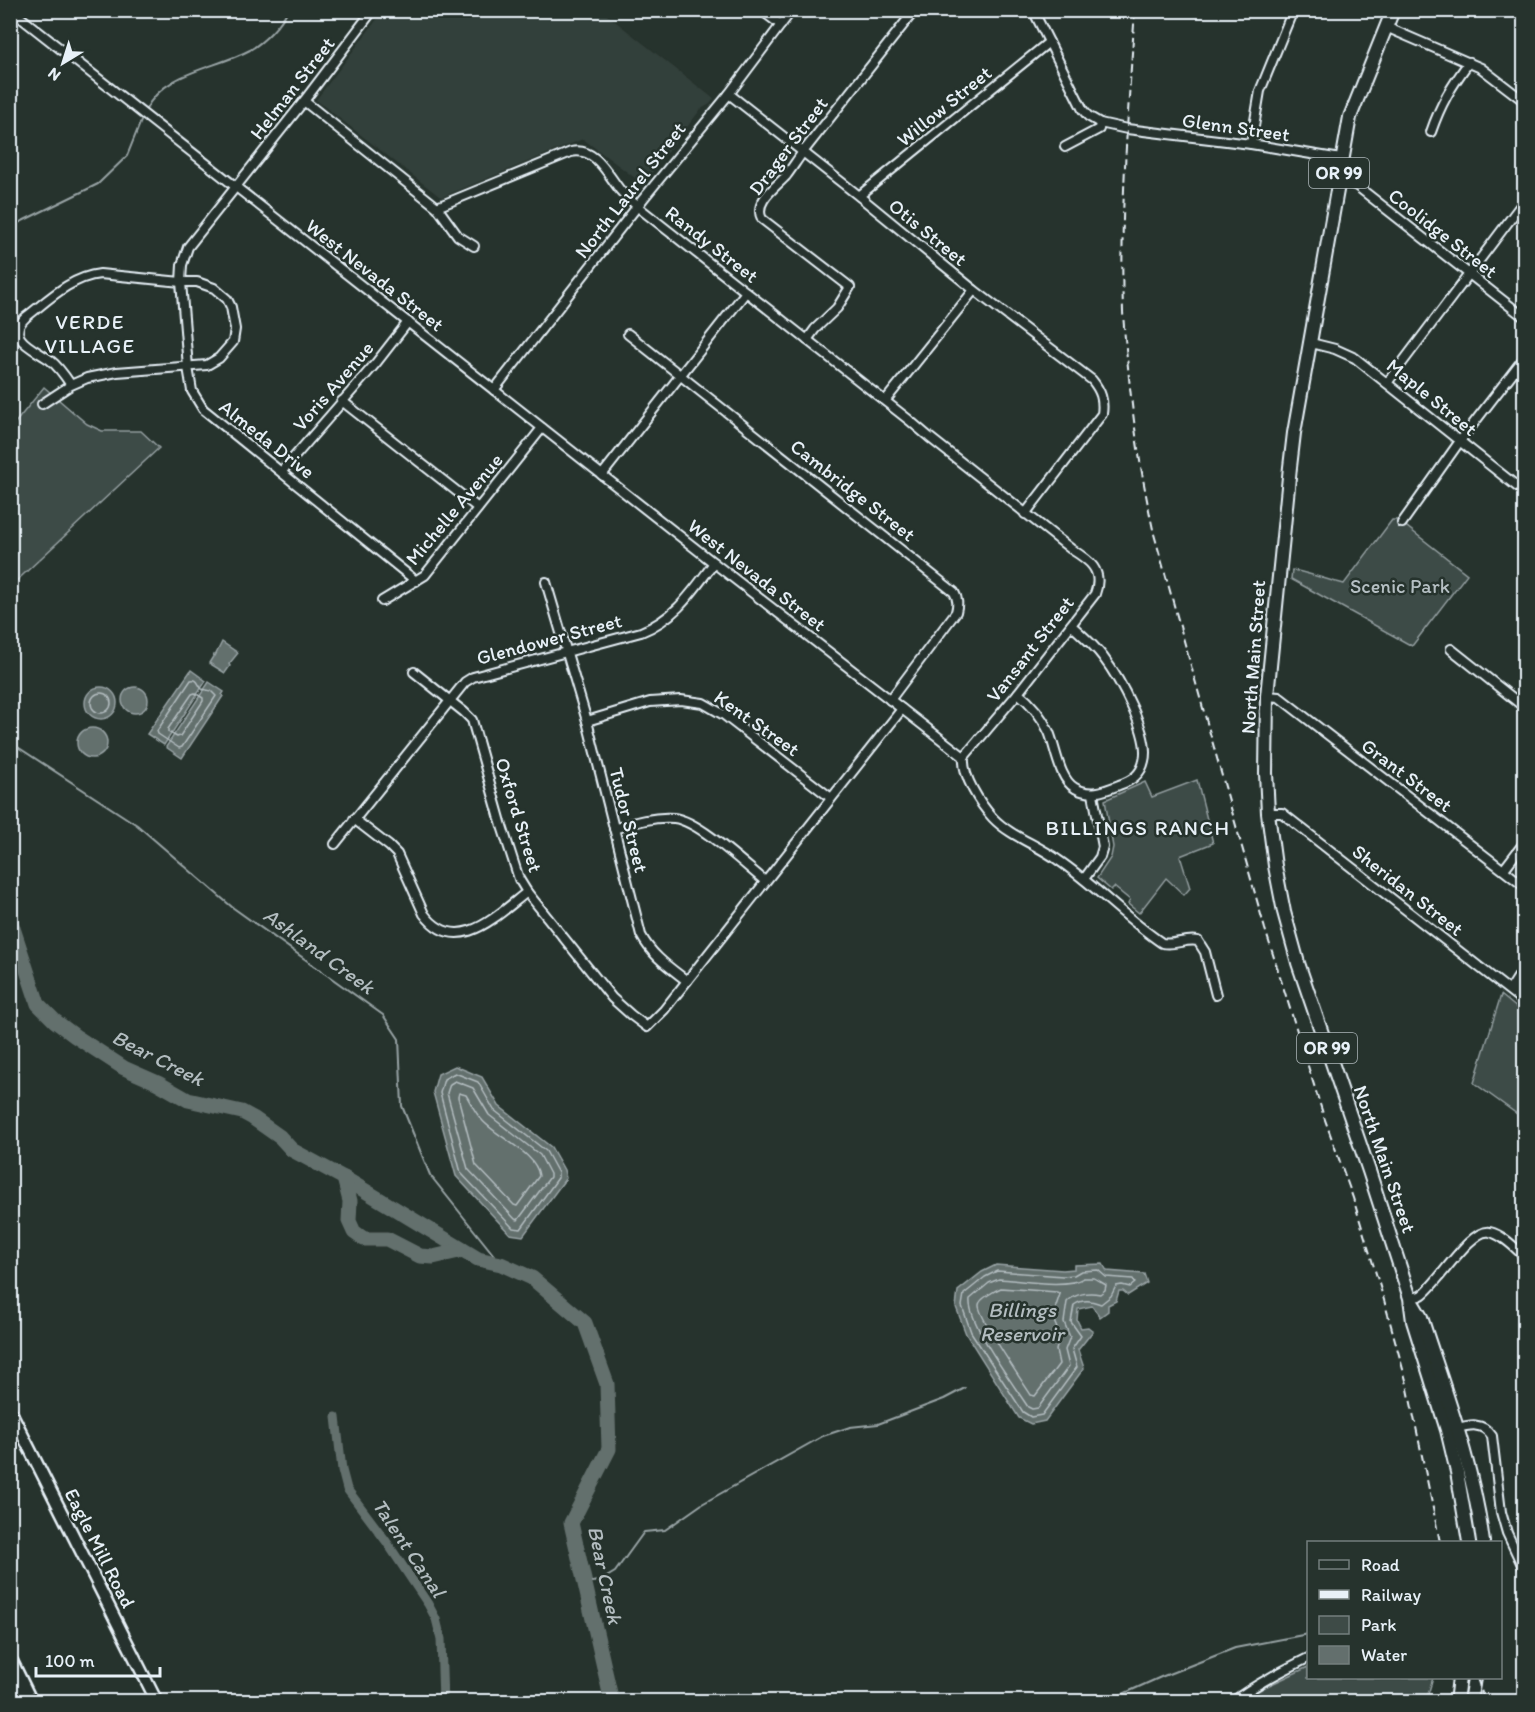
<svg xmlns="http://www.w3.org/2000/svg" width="1535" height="1712" font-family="Itim,sans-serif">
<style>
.built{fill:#333f3a}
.green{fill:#3e4b47;stroke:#939ea0;stroke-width:1.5}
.water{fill:#636f6d;stroke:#98a3a5;stroke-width:1.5}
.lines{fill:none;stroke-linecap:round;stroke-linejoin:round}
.shore{stroke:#b3bdc0;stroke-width:1.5}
.stream{stroke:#98a3a5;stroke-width:2}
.canal{stroke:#636f6d;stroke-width:9}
.river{stroke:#636f6d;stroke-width:15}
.street-casing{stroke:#e8f1f8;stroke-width:12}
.secondary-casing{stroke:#e8f1f8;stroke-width:15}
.primary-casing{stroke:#e8f1f8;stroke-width:16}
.highway-casing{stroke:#e8f1f8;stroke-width:20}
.street{stroke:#26332d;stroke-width:8}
.secondary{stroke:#26332d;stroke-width:10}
.primary{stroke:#26332d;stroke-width:12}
.highway{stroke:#26332d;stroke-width:15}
.rail{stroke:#e8f1f8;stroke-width:2;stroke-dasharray:9 4.5;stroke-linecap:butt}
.labels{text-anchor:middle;stroke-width:5;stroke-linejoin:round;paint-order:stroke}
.shield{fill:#26332d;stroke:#aeb8bb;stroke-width:1.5}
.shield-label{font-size:18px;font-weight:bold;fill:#e8f1f8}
.street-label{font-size:20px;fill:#e8f1f8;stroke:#26332d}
.park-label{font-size:20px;fill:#b5bfc3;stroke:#26332d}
.neighbourhood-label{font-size:21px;letter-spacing:1.5px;fill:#e8f1f8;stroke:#26332d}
.water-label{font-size:21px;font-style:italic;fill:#b3bdc0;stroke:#26332d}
</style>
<rect width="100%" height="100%" fill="#26332d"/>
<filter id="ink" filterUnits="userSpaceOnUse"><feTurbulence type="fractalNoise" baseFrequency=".0167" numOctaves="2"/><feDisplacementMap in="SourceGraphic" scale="12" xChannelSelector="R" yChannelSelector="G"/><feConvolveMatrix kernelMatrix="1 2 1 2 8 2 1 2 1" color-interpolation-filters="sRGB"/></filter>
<g filter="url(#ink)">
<polygon class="built" points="384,10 602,11 714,99 710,104 701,109 643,184 583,139 442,197 439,196 316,100"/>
<g class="green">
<polygon points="44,387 87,424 102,431 141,431 159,448 11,586 11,428"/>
<path d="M1392,520H1398L1467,574L1412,646L1291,579L1292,570C1310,573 1326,580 1344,584Z"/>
<polygon points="1197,780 1213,843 1180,856 1190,888 1184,895 1166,878 1139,913 1128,904 1130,900 1114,887 1111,890 1097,878 1111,857 1113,847 1105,800 1145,782 1152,797"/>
<polygon points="1501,995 1524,1014 1524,1119 1474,1083"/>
<polygon points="1308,1667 1308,1678 1433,1678 1426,1701 1241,1701 1263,1688"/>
</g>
<g class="water">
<polygon points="222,642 238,653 229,664 230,666 225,673 209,663 214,655 215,656"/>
<polygon points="191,670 206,681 164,745 147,734"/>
<polygon points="209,682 224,692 222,695 223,696 182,758 166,747"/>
<circle cx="135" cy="700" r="13"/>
<circle cx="101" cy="703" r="16"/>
<circle cx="92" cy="743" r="15"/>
<polygon points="455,1066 482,1077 499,1106 551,1147 564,1170 566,1178 523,1236 510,1234 456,1176 433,1092 438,1074"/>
<polygon points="1103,1264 1107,1271 1144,1274 1147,1283 1128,1295 1123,1291 1119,1291 1116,1301 1108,1305 1108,1311 1100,1317 1092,1306 1078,1309 1077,1320 1081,1328 1088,1327 1093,1331 1078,1350 1084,1368 1045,1421 1031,1424 1019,1418 966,1334 956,1307 958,1291 982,1272 996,1265 1063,1270 1074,1269 1074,1265"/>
</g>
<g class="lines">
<g class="shore">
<path d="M191,680C198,678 198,685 202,689L211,691L216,696L182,747L179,748L158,734L157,731Z"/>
<circle cx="101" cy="703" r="10"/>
<polygon points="195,693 203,698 203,701 180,736 177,737 168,732 168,729 192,694"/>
<polygon points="455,1073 478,1082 494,1110 546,1151 558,1173 558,1178 521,1229 513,1228 461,1173 440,1093 444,1079"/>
<polygon points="455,1081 473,1088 489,1115 540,1155 550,1174 550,1177 518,1220 515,1219 468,1169 447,1093 450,1084"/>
<path d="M459,1093L466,1095C471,1103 475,1113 482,1120C496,1137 537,1153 539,1176L517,1206L514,1205L476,1165L458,1097Z"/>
<path d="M1098,1270L1106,1277L1133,1279L1135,1283L1130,1287L1122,1285L1116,1286L1111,1296L1101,1304C1092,1301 1084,1298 1074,1305L1071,1322L1081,1336L1072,1349L1077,1367L1042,1415L1031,1417L1023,1412L971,1332L962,1306L964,1294L985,1277L997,1271L1063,1276L1074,1275L1081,1271Z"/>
<path d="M1084,1278H1094L1106,1285L1105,1290L1100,1294C1089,1292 1075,1293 1067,1302L1064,1322L1070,1337L1065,1350L1069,1366L1038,1408L1032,1409L1028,1407C1014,1385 967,1323 970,1299L989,1283L999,1279C1021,1280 1066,1289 1084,1278Z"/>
<path d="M1001,1288L1057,1292L1060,1294L1056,1306L1054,1321L1060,1336L1056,1350L1059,1364L1035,1396L1031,1395C1022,1381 978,1317 979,1305C979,1299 996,1290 1001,1288Z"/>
</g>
<g class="stream">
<path d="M145,111C164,71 215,69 250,50C265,41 280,25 288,10"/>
<polyline points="10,227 98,184 127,156 143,116"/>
<polyline points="10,742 137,825 232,907 383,1015 399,1039 402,1106 430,1175 501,1264"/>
<polyline points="585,1583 600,1581 615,1572 644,1532 665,1530 702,1504 823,1436 850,1427 878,1424 944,1399 965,1388"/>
<polyline points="1105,1702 1161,1677 1235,1648 1308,1634"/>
</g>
<polyline class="canal" points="336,1417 342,1470 347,1489 386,1541 428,1604 436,1619 441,1639 443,1702"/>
<g class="river">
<polyline points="10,919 38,1004 55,1021 75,1036 124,1068 158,1083 188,1100 242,1112 253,1118 280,1137 292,1150 344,1178 478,1259 501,1264 532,1278 585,1323 607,1384 609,1449 571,1523 612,1702"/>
<polyline points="344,1178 350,1201 349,1221 354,1232 364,1239 387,1239 420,1256 433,1257 463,1250"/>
</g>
<g class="street-casing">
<g id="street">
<path d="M11,10L714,563L964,757C962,776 980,804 993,818C1010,836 1038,845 1058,860C1095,885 1125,918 1162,943C1175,946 1186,938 1198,941L1205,952L1216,995"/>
<polyline points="373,10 304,101 188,247 182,265 181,282 188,367 192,391 203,409 416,581"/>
<polyline points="761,10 781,25"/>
<polyline points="1033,10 1083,110 1088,116 1100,123 1127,129 1251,144 1341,159"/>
<polyline points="1386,27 1481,68 1524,101"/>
<path d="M729,94L859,196L974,290L1092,380C1101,391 1104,400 1102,414L1025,514"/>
<path d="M304,101L437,207L571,152C595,146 608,175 620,190C625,196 632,201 638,207L909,420L929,437L1071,549C1089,560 1104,570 1095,594L1018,693L964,757"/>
<path d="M1431,132C1441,103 1451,87 1469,62"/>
<polyline points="1251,144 1260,91 1293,10"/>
<polyline points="1065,147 1099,129 1100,123"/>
<polyline points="1338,181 1348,182 1357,186 1524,317"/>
<polyline points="859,196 1049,42"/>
<polyline points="437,207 458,236 474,246"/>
<path d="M628,334L954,592C958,599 958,604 956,612L890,700"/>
<path d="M807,340L815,329L837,308L850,287L762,219C753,202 776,187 786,176C792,168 797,160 803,152L915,10"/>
<polyline points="1311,343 1335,349 1355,358 1524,492"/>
<polyline points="1387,383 1524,201"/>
<polyline points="494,390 643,199 729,94 792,10"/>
<polyline points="342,401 478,508"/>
<polyline points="885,401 974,290"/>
<path d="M42,404L71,385L87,378L117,372L207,365L219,358L233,342L235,329L231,307L227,299L214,288L197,282H181L100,274C71,277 48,300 26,317C3,338 35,349 50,360C58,366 65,376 71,385"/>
<polyline points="282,471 376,363 408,322"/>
<polyline points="602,475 746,292"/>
<polyline points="1402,523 1460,441 1524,358"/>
<path d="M546,582L587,721L641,935C652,956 669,967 687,981"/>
<polyline points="382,601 425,575 542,428"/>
<polyline points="1451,649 1524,707"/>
<polyline points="414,672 464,712 472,720 502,826 519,879 527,892 612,998 631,1015 647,1027 664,1010 902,709"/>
<path d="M1018,693C1031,703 1042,717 1049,732C1056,749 1059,779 1075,788C1090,797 1104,791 1119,785C1131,781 1141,775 1144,761C1151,735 1119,678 1103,657C1094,645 1082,635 1071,625"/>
<polyline points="1267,696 1279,697 1524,886"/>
<polyline points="587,721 650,702 681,700 703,703 724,715 831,798"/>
<polyline points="1268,813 1282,813 1524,1002"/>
<path d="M354,819L389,846L397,854L424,914C457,958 497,915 527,892"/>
<path d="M614,829C633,823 654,816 674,818C699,821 744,864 765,881"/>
<path d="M335,844L465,682L473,677L641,632C676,618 692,592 714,563"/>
<polyline points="1504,869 1524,843"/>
<polyline points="1084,879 1100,857 1103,847 1093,794"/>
<polyline points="1510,990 1524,968"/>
<path d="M1410,1298C1415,1297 1420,1297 1423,1294C1439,1282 1472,1227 1490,1232C1503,1235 1515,1248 1524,1256"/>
<path d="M1454,1429C1469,1425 1482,1421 1492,1436L1501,1512L1507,1533L1524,1569"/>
<path d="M1232,1702C1256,1684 1282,1671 1308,1658"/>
</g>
</g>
<g class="secondary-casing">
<polyline id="secondary" points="10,1410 157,1702"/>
</g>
<g class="primary-casing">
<g id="primary">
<polyline points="1393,10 1350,117 1294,433 1290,467 1267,696 1266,773 1268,813 1275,866 1284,912 1298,963 1369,1171 1410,1298 1413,1321 1447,1430 1457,1472 1469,1542"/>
<path d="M1412,1302L1421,1317C1445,1392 1473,1464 1483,1542"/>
<polyline points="1456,1702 1459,1678"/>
<polyline points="1470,1702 1474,1678"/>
</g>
</g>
<g class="highway-casing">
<polyline id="highway" points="10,1663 29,1702"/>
</g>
<use href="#street" class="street"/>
<use href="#secondary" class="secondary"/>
<use href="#primary" class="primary"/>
<use href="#highway" class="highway"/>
<g class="rail">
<path d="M1135,10C1128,111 1120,212 1123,312C1124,330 1126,349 1128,367C1133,423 1142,479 1154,534L1265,929L1324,1117L1353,1198L1384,1300L1407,1384L1440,1542"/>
<polyline points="1477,1678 1485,1702"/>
</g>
</g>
</g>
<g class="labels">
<g class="shield">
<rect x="1309" y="158" width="60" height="30" rx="4.5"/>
<rect x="1297" y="1033" width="60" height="30" rx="4.5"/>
</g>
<g class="shield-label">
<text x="1339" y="179">OR 99</text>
<text x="1327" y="1054">OR 99</text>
</g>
<g class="street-label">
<text transform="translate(292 88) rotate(-52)" y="7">Helman Street</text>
<text transform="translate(944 106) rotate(-39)" y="7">Willow Street</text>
<text transform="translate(1236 127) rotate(8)" y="7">Glenn Street</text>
<text transform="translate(788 146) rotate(-53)" y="7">Drager Street</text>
<text transform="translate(630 190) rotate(-52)" y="7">North Laurel Street</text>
<text transform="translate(928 232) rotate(39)" y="7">Otis Street</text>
<text transform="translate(1443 233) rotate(38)" y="7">Coolidge Street</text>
<text transform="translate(712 244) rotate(38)" y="7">Randy Street</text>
<text transform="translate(375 275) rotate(38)" y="7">West Nevada Street</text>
<text transform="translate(333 386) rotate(-49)" y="7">Voris Avenue</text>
<text transform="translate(1432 397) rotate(39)" y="7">Maple Street</text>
<text transform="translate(267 439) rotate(38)" y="7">Almeda Drive</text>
<text transform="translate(853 490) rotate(38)" y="7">Cambridge Street</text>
<text transform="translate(454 509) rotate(-50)" y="7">Michelle Avenue</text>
<text transform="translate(757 575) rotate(38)" y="7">West Nevada Street</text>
<text transform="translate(549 639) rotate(-15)" y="7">Glendower Street</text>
<text transform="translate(1030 649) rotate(-52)" y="7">Vansant Street</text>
<text transform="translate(1253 657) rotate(-86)" y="7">North Main Street</text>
<text transform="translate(757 723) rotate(35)" y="7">Kent Street</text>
<text transform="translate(1407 775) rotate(37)" y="7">Grant Street</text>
<text transform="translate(519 815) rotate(73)" y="7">Oxford Street</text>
<text transform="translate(629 820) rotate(76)" y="7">Tudor Street</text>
<text transform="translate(1408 890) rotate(38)" y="7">Sheridan Street</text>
<text transform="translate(1385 1159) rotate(71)" y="7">North Main Street</text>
<text transform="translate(100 1548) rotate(63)" y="7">Eagle Mill Road</text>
</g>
<g class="park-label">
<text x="1400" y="593">Scenic Park</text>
</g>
<g class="neighbourhood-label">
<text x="90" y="329">VERDE<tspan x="90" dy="24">VILLAGE</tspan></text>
<text x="1138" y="835">BILLINGS RANCH</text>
</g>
<g class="water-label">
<text transform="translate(319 951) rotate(36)" y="7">Ashland Creek</text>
<text transform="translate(158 1058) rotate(27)" y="7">Bear Creek</text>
<text x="1022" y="1317">Billings<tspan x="1022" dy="24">Reservoir</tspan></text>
<text transform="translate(409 1548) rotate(56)" y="7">Talent Canal</text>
<text transform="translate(605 1575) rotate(78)" y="7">Bear Creek</text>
</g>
</g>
<rect width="1535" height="1712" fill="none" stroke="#26332d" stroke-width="36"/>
<rect x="18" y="18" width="1499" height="1676" fill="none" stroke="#e8f1f8" stroke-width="2" filter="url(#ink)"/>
<rect x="1307" y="1541" width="195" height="138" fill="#26332d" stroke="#747f7e" stroke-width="1.5"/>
<rect x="1319" y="1560" width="30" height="9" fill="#26332d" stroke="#747f7e" stroke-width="1.5"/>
<text x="1361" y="1571" font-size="18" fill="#e8f1f8">Road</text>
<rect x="1319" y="1590" width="30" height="9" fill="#e8f1f8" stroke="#747f7e" stroke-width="1.5"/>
<text x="1361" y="1601" font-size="18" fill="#e8f1f8">Railway</text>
<rect x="1319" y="1616" width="30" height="18" fill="#3e4b47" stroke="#747f7e" stroke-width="1.5"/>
<text x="1361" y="1631" font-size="18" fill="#e8f1f8">Park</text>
<rect x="1319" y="1646" width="30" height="18" fill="#636f6d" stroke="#747f7e" stroke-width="1.5"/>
<text x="1361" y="1661" font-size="18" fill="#e8f1f8">Water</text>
<g transform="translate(63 63) rotate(218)" stroke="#26332d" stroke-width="4.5" paint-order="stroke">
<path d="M0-4.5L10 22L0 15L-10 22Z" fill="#e8f1f8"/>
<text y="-9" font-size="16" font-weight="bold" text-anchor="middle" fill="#e8f1f8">N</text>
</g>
<path d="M36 1667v9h124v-9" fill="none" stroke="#e8f1f8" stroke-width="3"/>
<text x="45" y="1667" font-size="18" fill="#e8f1f8" stroke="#26332d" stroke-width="4.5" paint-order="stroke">100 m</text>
</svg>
